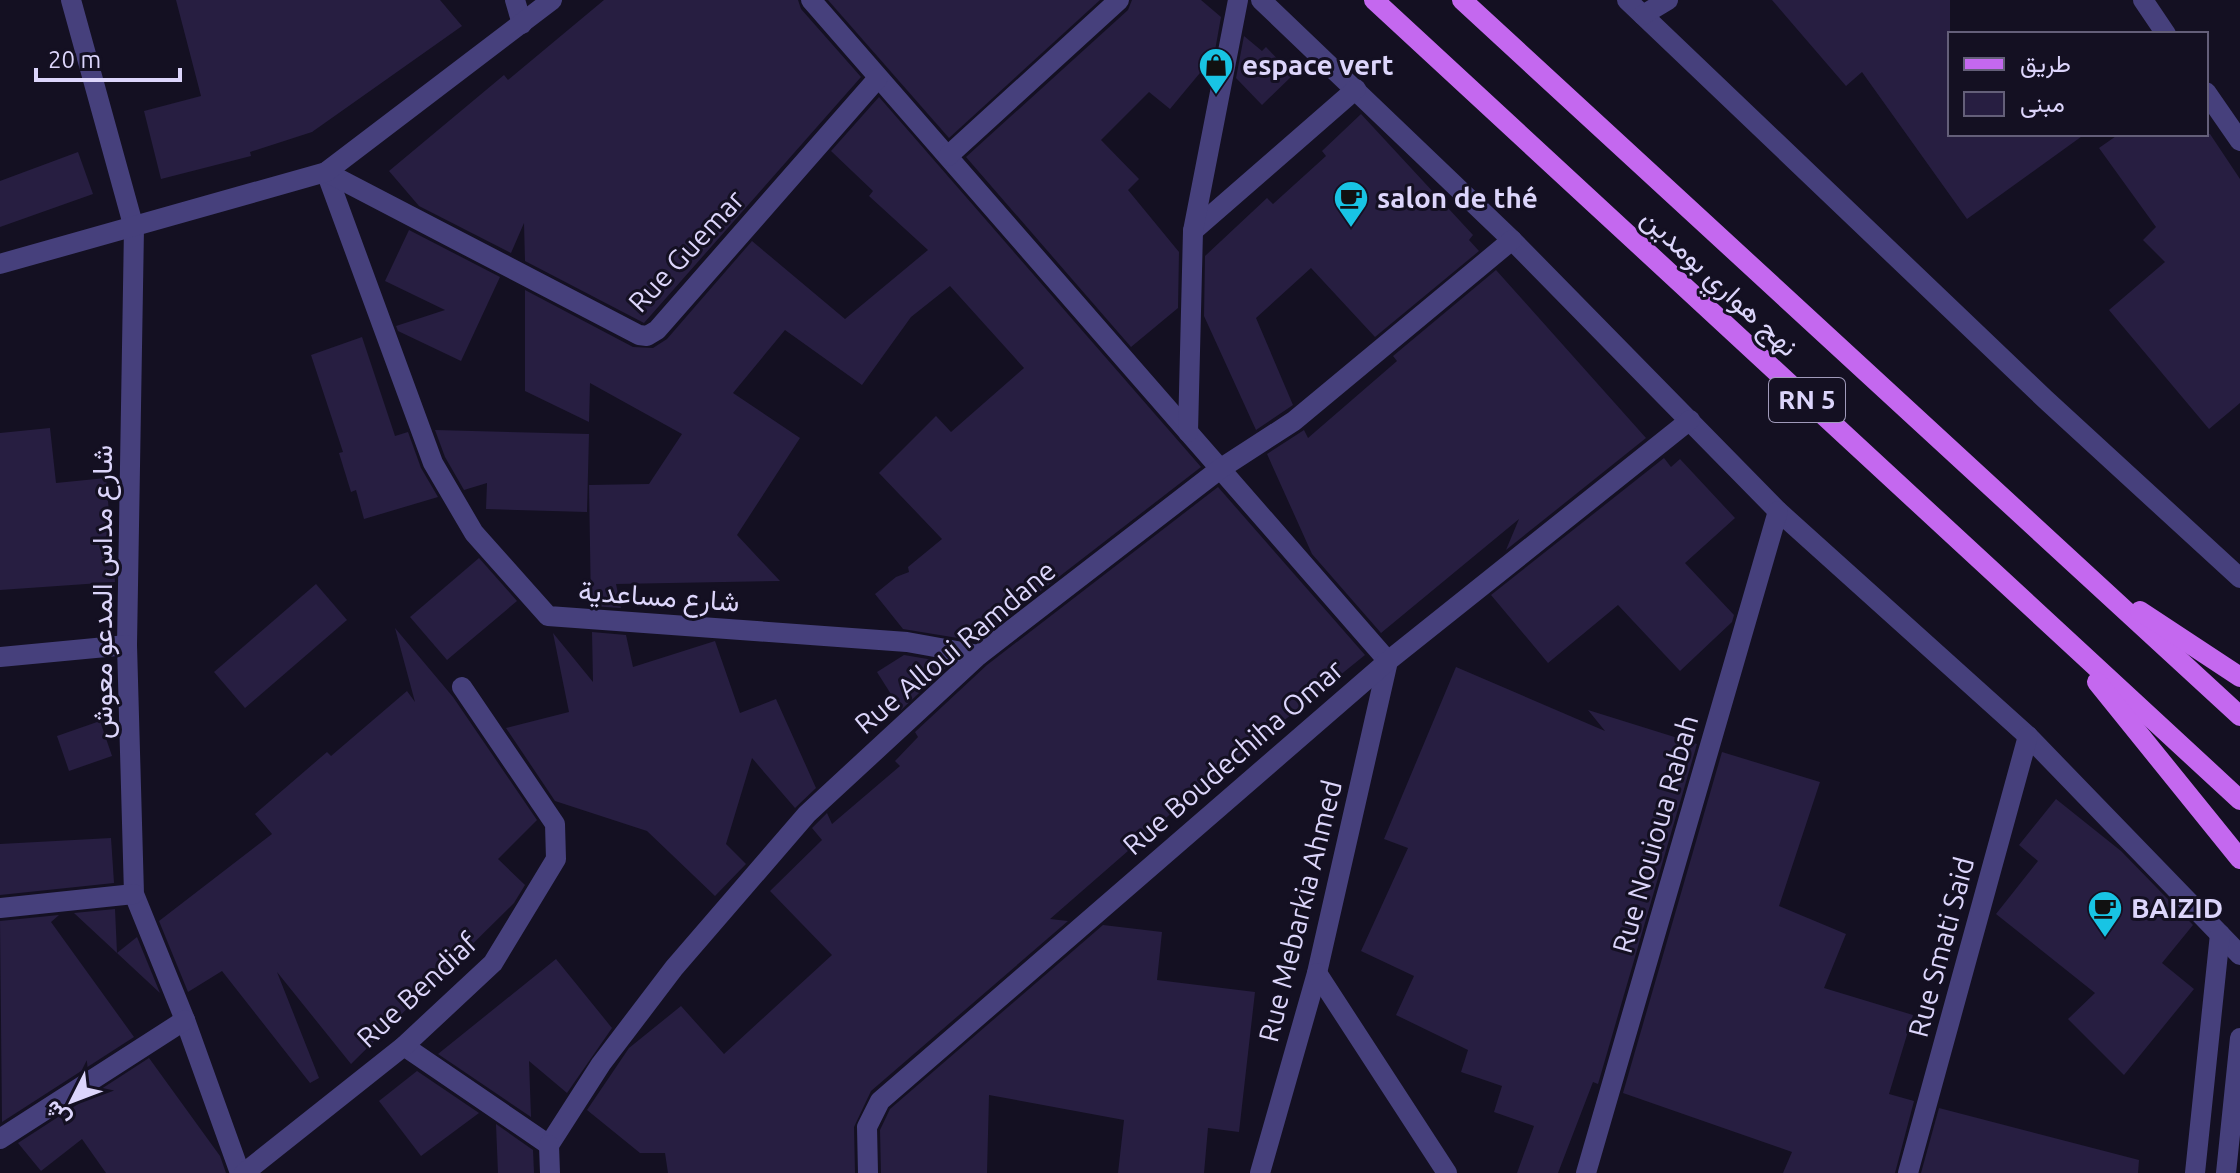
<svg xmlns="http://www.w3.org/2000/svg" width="2240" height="1173" font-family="Ubuntu,Vazirmatn,sans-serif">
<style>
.building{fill:#271e41}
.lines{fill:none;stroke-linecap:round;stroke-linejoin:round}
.street{stroke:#46407c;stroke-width:20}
.primary{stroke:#c468ef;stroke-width:20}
.labels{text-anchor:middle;stroke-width:6;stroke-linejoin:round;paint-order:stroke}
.shield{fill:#141022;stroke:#a09aba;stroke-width:2}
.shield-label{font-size:26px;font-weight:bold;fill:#dcd5fb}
.poi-label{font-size:28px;font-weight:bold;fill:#dcd5fb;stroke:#141022;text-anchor:start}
.street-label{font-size:28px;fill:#dcd5fb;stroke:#141022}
</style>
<rect width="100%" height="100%" fill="#141022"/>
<g class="building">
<polygon points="176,0 440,0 462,26 312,132 250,152 251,156 161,179 144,111 201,96"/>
<polygon points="604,0 798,0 801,9 861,77 644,323 525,261 524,223 511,253 419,206 389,171 504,75 508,80"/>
<polygon points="828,0 1100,0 949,138"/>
<polygon points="1132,0 1201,0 1221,17 1214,56 1170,109 1149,92 1101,140 1139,179 1128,190 1179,252 1178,308 1131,347 966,157 1128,10"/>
<polygon points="1772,0 1950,0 1950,134 2085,134 1967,219 1862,72 1846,86"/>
<polygon points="1244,36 1262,51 1266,47 1293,75 1262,105 1236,78"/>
<polygon points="879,97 1201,467 976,641 903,629 875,594 896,577 909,572 908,567 942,539 879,473 936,416 951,432 1024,368 950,286 911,317 862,385 785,330 733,393 800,438 737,535 780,581 616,584 621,608 591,606 589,485 649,484 682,434 590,383 589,422 525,391 525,290 633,347 653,348 667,339 752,241 845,319 928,250 869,196 873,191 831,151"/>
<polygon points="1361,114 1473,235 1469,240 1479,251 1375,337 1311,268 1256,318 1293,405 1256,430 1204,316 1205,256 1267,198 1273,204 1326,156 1322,151"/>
<polygon points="2119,134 2210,134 2240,179 2240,403 2209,429 2109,310 2165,262 2143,240 2156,227 2099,148"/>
<polygon points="78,152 93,194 0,227 0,181"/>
<polygon points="409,230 500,277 461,361 398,331 396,326 445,310 385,281"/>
<polygon points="1496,270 1646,438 1506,550 1519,519 1381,633 1312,554 1267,454 1304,430 1308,438 1397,361 1393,356"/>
<polygon points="362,337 395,436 408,432 421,468 438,497 364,519 356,490 351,492 339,453 343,452 311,355"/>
<polygon points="50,428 56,483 106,478 115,582 0,590 0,433"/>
<polygon points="435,430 589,434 587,512 486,509 487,483 464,490 445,457"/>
<polygon points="1664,458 1671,467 1680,459 1735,518 1685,563 1734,615 1732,622 1680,671 1618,605 1548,663 1491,595"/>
<polygon points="1218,487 1365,655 1199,789 1050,919 1068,921 871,1091 854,1127 855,1173 668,1173 665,1153 640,1153 587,1110 629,1048 681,1006 724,1054 832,955 770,891 822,840 812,828 827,813 832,824 900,766 895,761 918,737 915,732 987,665"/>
<polygon points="479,558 517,601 447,660 410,617"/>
<polygon points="316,584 347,620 245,708 214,672"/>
<polygon points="395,628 453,697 537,820 498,859 525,885 514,903 351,1064 277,972 319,1078 310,1083 222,971 188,992 159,921 272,834 255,814 327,752 331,756 407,691 415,702"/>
<polygon points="592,632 626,635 633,667 715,641 740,713 776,699 816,788 795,808 752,758 726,844 746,864 715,896 647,831 555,801 506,728 569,712 553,633 593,682"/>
<polygon points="904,655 951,663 901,710 877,672"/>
<polygon points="1456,667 1605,731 1588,710 1697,744 1598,1084 1593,1082 1558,1173 1517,1173 1534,1126 1494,1112 1502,1086 1461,1072 1468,1050 1396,1015 1414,976 1361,951 1408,848 1384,839"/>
<polygon points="100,721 112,756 69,771 57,736"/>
<polygon points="1722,752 1820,782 1779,906 1846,934 1824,988 1913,1015 1889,1094 1914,1101 1895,1173 1783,1173 1792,1152 1623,1093"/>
<polygon points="2056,799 2121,851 2193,925 2162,963 2194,989 2124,1075 2068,1019 2095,993 1996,914 2038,861 2019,845"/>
<polygon points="111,838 114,883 0,895 0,844"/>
<polygon points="115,909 117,953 137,937 160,993 74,913"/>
<polygon points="59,915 51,922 134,1037 2,1122 0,921"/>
<polygon points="1103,925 1162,932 1157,980 1255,992 1239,1132 1208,1128 1204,1173 1118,1173 1124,1120 989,1095 987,1173 881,1173 880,1130 890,1109"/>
<polygon points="556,959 612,1028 567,1093 529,1061 531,1117 438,1054"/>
<polygon points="149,1058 220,1156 226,1173 106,1173 82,1139 41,1171 18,1143"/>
<polygon points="417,1071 479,1113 421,1156 379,1101"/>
<polygon points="1939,1108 2139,1160 2138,1173 1921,1173"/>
<polygon points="496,1124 533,1150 534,1173 498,1173"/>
</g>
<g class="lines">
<g class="street">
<polyline points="71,0 134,228 127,645 134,894 185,1020 240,1173"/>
<polyline points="515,0 522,24"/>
<polyline points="811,0 1388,661 1317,973 1260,1173"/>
<polyline points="1261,0 1512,240 1778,511 2028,736 2240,955"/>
<polyline points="1627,0 2045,399 2240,578"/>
<polyline points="2143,0 2166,34"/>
<polyline points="1643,15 1668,0"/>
<polyline points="2206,92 2240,141"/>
<polyline points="948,156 1119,0"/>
<polyline points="326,172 433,463 474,533 548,616 907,642 979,655"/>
<polyline points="326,172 639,335 647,336 657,330 878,78"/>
<polyline points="1193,231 1356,89"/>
<polyline points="0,264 326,172 552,0"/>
<polyline points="1188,432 1193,231 1238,0"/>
<polyline points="0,657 127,645"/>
<polyline points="0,908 134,894"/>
<polyline points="1317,973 1447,1173"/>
<polyline points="404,1046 549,1145"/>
<polyline points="0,1139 185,1020"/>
<polyline points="549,1145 601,1064 674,968 807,814 979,655 1220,469 1294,421 1512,240"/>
<polyline points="549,1145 550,1173"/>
<polyline points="244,1173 404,1046 493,963 556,859 555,824 462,687"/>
<polyline points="868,1173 867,1127 880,1101 1388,661 1690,420"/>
<polyline points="1586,1173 1778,511"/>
<polyline points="1908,1173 2028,736"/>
<polyline points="2195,1173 2220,934"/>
<polyline points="2226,1173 2240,1038"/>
</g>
<g class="primary">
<polyline points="1374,0 2240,800"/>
<polyline points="1462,0 2240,716"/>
<polyline points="2140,611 2240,677"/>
<polyline points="2097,682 2240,859"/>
</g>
</g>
<defs>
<g id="shop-pin" transform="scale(1.8)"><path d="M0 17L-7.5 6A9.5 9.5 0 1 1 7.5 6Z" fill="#18c4e4" stroke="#141022"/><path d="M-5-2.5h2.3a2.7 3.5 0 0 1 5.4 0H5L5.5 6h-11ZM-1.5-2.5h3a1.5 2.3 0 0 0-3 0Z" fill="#111"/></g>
<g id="cafe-pin" transform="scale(1.8)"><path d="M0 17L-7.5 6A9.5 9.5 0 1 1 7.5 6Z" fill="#18c4e4" stroke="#141022"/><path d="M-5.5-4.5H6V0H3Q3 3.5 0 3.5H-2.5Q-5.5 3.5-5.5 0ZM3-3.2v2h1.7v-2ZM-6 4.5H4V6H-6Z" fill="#111"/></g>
</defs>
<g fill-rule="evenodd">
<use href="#shop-pin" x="1216" y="65"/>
<use href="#cafe-pin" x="1351" y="198"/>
<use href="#cafe-pin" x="2105" y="908"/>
</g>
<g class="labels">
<rect class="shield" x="1769" y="378" width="76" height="44" rx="6"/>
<g class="shield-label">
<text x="1807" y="409">RN 5</text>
</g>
<g class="poi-label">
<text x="1242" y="75">espace vert</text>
<text x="1377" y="208">salon de thé</text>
<text x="2131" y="918">BAIZID</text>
</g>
<g class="street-label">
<text transform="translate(686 251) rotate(-47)" y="10">Rue Guemar</text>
<text transform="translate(1720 282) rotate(43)" y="10">نهج هواري بومدين</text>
<text transform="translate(102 592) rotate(-90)" y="10">شارع مداس المدعو معوش</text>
<text transform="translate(659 596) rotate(4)" y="10">شارع مساعدية</text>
<text transform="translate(955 647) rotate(-40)" y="10">Rue Alloui Ramdane</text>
<text transform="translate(1233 757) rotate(-41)" y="10">Rue Boudechiha Omar</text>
<text transform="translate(1655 834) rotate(-74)" y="10">Rue Nouioua Rabah</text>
<text transform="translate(1300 911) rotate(-76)" y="10">Rue Mebarkia Ahmed</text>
<text transform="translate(1941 947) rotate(-75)" y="10">Rue Smati Said</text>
<text transform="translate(417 990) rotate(-43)" y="10">Rue Bendiaf</text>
</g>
</g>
<rect x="1948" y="32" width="260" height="104" fill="#141022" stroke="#645f79" stroke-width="2"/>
<rect x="1964" y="58" width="40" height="12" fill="#c468ef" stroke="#645f79" stroke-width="2"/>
<text x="2020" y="72" font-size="24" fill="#dcd5fb">طريق</text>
<rect x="1964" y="92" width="40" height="24" fill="#271e41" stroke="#645f79" stroke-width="2"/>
<text x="2020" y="112" font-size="24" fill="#dcd5fb">مبنى</text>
<g transform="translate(72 1101) rotate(228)" stroke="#141022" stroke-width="6" paint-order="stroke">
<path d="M0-6L14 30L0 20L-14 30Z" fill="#dcd5fb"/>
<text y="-12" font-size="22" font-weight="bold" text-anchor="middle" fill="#dcd5fb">ش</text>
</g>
<path d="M36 68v12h144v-12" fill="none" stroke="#dcd5fb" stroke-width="4"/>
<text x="48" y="68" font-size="24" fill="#dcd5fb" stroke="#141022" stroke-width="6" paint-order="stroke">20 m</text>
</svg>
